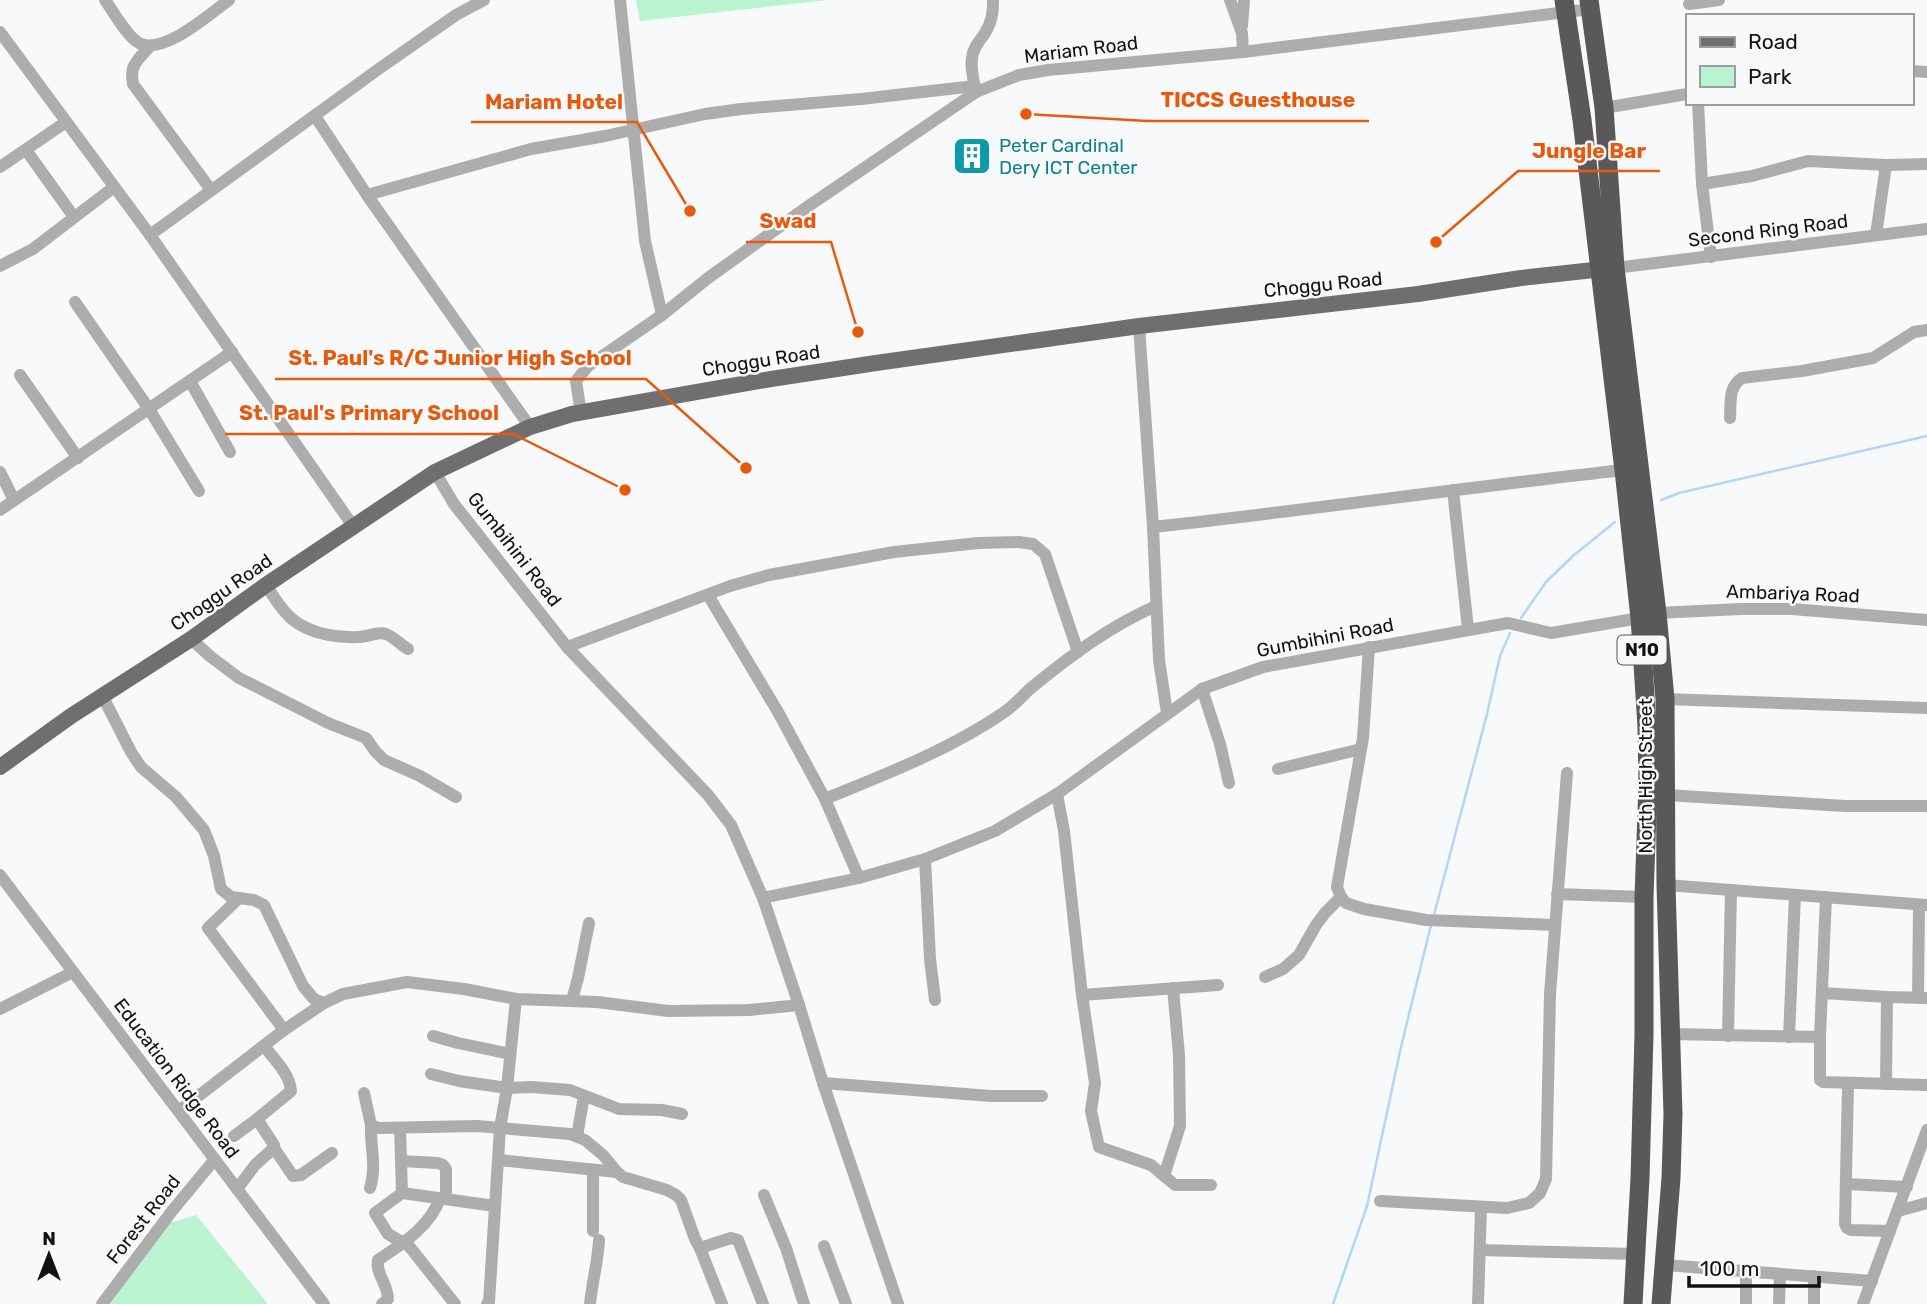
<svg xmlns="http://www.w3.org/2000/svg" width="1927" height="1304" font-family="Rubik,sans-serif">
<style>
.green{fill:#baf3cf}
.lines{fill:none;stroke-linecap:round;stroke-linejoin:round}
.stream{stroke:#b2d5fa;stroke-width:2.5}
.minor{stroke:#aeadad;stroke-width:12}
.major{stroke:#706e6f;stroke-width:16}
.highway{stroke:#5a5859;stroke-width:19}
.labels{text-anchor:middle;stroke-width:5;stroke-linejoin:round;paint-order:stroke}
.shield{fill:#f8f9fb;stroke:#575759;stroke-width:2}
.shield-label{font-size:18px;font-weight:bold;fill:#121213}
.street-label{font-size:19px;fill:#121213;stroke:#f8f9fb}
.culture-label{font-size:19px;fill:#0d838f;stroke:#f8f9fb;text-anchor:start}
.leader{fill:none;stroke:#e8590c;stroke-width:2.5}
.callout-dot{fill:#e8590c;stroke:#f8f9fb;stroke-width:2.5}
.callout-label{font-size:21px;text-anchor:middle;font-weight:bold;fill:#e8590c;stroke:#f8f9fb;stroke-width:5;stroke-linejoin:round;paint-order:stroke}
</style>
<rect width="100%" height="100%" fill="#f8f9fb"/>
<g class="green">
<polygon points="636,0 828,0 640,21"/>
<polygon points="196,1215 268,1304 105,1304 163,1225"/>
</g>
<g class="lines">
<g class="stream">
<polyline points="1661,500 1679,493 1927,436"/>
<polyline points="1521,618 1546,582 1574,555 1615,522"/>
<polyline points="1434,915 1487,714 1500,656 1510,633"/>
<polyline points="1333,1304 1367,1206 1401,1047 1431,925"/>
</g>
<g class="minor">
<path d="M105,0C113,11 127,37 139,43C163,56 209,14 229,0"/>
<polyline points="620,0 645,241 662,315"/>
<polyline points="1230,0 1242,33 1243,52"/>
<polyline points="1689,4 1719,0"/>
<polyline points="1242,26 1244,0"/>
<polyline points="0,32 150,235 353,526"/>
<path d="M149,47C138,60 129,65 133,84L211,190"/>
<polyline points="1911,71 1927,72"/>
<path d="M976,92C974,81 970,69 972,58C973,47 980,41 985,33C992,22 993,12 993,0"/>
<polyline points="1698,103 1702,184 1711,257"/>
<polyline points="1604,108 1687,94"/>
<polyline points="315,116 367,195 530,427"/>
<polyline points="26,150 74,217"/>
<polyline points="0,167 66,122"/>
<polyline points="1702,184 1752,176 1808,161 1886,165 1927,164"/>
<polyline points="367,195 531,149 605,136 705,114 741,109 861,99 975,86"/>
<polyline points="150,235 380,68 456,15 484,0"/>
<polyline points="1876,235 1886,165"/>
<polyline points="0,266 33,249 114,187"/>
<polyline points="1615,268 1927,229"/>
<polyline points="75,302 149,409 199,491"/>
<polyline points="1139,326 1153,527 1159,660 1167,713"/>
<polyline points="20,375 78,458"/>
<polyline points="190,381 230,452"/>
<polyline points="581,413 576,381 588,366 662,315 708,278 810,205 976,92 1019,75 1048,70 1243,52 1590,9"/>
<path d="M1730,418C1731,403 1728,387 1742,378L1802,371L1873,358L1914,332L1927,330"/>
<polyline points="0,472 14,500"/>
<polyline points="435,472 454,504 567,647 708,795 731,825 763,898 799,1005"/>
<polyline points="1453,490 1468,629"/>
<polyline points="0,510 232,352"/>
<path d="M1153,527C1310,510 1467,487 1624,470"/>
<path d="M266,585C274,597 281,610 292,619C310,634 337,638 359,637C368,637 377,631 386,634C394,637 401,645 408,649"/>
<polyline points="708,595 778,712 825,799 859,878"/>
<polyline points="1657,613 1741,609 1792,609 1927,620"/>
<polyline points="191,639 211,657 239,678 328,723 366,738 375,751 384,760 420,776 456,797"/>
<polyline points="567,647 730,586 769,575 894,552 978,543 1019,542 1033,544 1045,554 1078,652"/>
<polyline points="1369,647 1363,738 1337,887 1341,897 1346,903 1364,909 1426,920 1555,925"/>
<polyline points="1202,689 1220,744 1229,783"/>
<polyline points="103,697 131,752 141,767 176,797 204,830 214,856 221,889 231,897 254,900 264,905 303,986 314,999 324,1003 343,994 407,982 464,989 516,999 597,1002 668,1011 749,1010 799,1005 823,1083 898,1304"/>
<polyline points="1665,699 1927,708"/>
<polyline points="1278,769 1361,749"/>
<polyline points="1057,794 1064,831 1082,995 1095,1083 1091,1111 1099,1147 1151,1165 1175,1185 1211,1185"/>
<polyline points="1666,795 1845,806 1927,806"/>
<path d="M825,799C886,774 949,750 1003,713C1014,706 1022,696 1031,688C1070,656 1110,626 1156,606"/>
<polyline points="925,859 930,959 935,1000"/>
<polyline points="0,875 324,1304"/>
<polyline points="1666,885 1927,905"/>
<polyline points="1557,894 1644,897"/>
<polyline points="1826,897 1820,1037 1820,1080 1823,1082 1927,1085"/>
<polyline points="763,898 859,878 925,859 995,831 1057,794 1202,689 1263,667 1508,623 1551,633 1640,618"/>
<polyline points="238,899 208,928 284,1030"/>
<polyline points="1265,977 1283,969 1299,955 1316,925 1325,913 1341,897"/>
<polyline points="1822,993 1887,997 1927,998"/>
<polyline points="1082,995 1218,985"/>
<polyline points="1918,998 1919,905"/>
<polyline points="572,1000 578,978 589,923"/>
<polyline points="0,1009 73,972"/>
<polyline points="1671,1034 1820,1037"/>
<polyline points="433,1036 458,1043 510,1054"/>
<polyline points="1728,1036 1731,890"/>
<polyline points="1789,1037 1795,895"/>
<polyline points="431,1074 459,1081 507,1088 531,1087 570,1090 619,1109 662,1110 682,1114"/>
<polyline points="823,1083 991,1096 1042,1096"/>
<polyline points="1848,1084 1845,1224 1847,1228 1851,1230 1890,1231"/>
<polyline points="1886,1084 1887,997"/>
<polyline points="364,1093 371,1125 378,1128 477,1126 570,1134 585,1140 603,1155 617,1172 623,1177 667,1190 676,1195 681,1200 695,1239 700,1248 722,1304"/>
<polyline points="179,1111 284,1030 324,1003"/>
<path d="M257,1119L291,1091C290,1074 274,1059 264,1046"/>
<polyline points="400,1128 402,1193"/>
<polyline points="234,1136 257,1119 274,1145 274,1148 255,1165 237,1189"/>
<polyline points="577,1136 584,1096"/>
<polyline points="274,1148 293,1176 301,1175 332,1153"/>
<polyline points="499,1160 617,1172"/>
<polyline points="401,1161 438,1163 443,1165 446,1169 446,1199"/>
<polyline points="1164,1176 1180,1126 1179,1055 1173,988"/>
<polyline points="1846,1184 1907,1187"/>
<path d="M370,1188C377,1166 370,1147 371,1125"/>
<polyline points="764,1195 786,1248 804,1304"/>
<polyline points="1380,1201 1507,1208 1529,1203 1540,1193 1546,1179 1550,994 1567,773"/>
<polyline points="1898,1211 1927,1203"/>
<polyline points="593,1231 593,1170"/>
<polyline points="824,1246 846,1304"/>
<polyline points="700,1248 731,1238 738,1240 763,1304"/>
<polyline points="1480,1250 1636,1254"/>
<polyline points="1665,1265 1872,1281"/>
<polyline points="102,1304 172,1211 215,1159"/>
<path d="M382,1304L388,1299C388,1284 375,1273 378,1260C402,1244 430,1227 440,1198"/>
<polyline points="455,1304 409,1246 388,1234 375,1213 402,1193 495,1206"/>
<polyline points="487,1304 489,1302 500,1128 507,1088 516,999"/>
<path d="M590,1304C592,1282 598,1262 599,1240"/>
<polyline points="1478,1304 1481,1207"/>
<polyline points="1746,1304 1746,1272"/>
<polyline points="1779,1304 1780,1274"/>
<polyline points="1814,1304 1814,1276"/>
<polyline points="1863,1304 1927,1130"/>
</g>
<polyline class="major" points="0,767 71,716 191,639 266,585 435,472 530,427 572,414 771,379 876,363 1139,326 1418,294 1521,278 1612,268"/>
<g class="highway">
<polyline points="1564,0 1582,120 1624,470 1640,618 1647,727 1648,784 1644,897 1644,1035 1640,1178 1633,1304"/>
<polyline points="1589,0 1604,108 1615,268 1657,613 1665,699 1666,885 1673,1114 1671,1178 1661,1304"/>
</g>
</g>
<defs>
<g id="building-square" transform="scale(2.0125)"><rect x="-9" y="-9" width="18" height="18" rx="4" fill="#0f9aa8" stroke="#f8f9fb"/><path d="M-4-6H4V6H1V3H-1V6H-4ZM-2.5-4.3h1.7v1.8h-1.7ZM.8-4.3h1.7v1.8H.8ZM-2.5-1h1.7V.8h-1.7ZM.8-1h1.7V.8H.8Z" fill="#fff"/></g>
</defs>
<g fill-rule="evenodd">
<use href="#building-square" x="972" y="156"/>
</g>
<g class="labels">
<rect class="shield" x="1617.5" y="635.5" width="49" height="29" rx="5"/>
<g class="shield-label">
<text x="1642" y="656">N10</text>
</g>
<g class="street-label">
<text transform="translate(1081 49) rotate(-7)" y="7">Mariam Road</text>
<text transform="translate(1768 230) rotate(-7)" y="7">Second Ring Road</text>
<text transform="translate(1323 284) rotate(-6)" y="7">Choggu Road</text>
<text transform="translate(761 360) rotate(-9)" y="7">Choggu Road</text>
<text transform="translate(515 549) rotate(52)" y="7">Gumbihini Road</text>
<text transform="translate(221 592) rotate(-35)" y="7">Choggu Road</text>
<text transform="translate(1793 593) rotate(2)" y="7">Ambariya Road</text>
<text transform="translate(1325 637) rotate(-11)" y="7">Gumbihini Road</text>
<text transform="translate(1645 776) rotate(-90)" y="7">North High Street</text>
<text transform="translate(177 1078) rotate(53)" y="7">Education Ridge Road</text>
<text transform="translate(143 1219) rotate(-52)" y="7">Forest Road</text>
</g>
<g class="culture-label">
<text x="999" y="152">Peter Cardinal<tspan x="999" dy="22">Dery ICT Center</tspan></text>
</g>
</g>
<path class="leader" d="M1026 114L1147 121H1369M690 211L637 122H471M1436 242L1518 171H1660M858 332L831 242H746M746 468L646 379H275M625 490L513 434H225"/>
<g class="callout-dot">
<circle cx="1026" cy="114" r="7"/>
<circle cx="690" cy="211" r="7"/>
<circle cx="1436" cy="242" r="7"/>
<circle cx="858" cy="332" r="7"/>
<circle cx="746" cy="468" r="7"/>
<circle cx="625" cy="490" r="7"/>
</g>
<g class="callout-label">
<text x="1258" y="107">TICCS Guesthouse</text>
<text x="554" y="109">Mariam Hotel</text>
<text x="1589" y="158">Jungle Bar</text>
<text x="788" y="228">Swad</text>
<text x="460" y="365">St. Paul's R/C Junior High School</text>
<text x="369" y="420">St. Paul's Primary School</text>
</g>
<rect x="1686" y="14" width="228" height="91" fill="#f8f9fb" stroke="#9c9d9e" stroke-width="2"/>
<rect x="1700" y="37" width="35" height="10" fill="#706e6f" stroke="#9c9d9e" stroke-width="2"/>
<text x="1748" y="49" font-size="21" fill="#121213">Road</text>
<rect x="1700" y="66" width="35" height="21" fill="#baf3cf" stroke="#9c9d9e" stroke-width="2"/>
<text x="1748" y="84" font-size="21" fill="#121213">Park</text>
<g transform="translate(49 1255)" stroke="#f8f9fb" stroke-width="5" paint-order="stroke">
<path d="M0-5L12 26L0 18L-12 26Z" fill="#121213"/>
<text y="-10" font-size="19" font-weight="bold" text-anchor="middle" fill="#121213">N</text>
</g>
<path d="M1689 1276v10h130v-10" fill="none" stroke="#121213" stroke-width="3.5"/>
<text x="1700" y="1276" font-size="21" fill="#121213" stroke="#f8f9fb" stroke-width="5" paint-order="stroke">100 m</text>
</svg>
